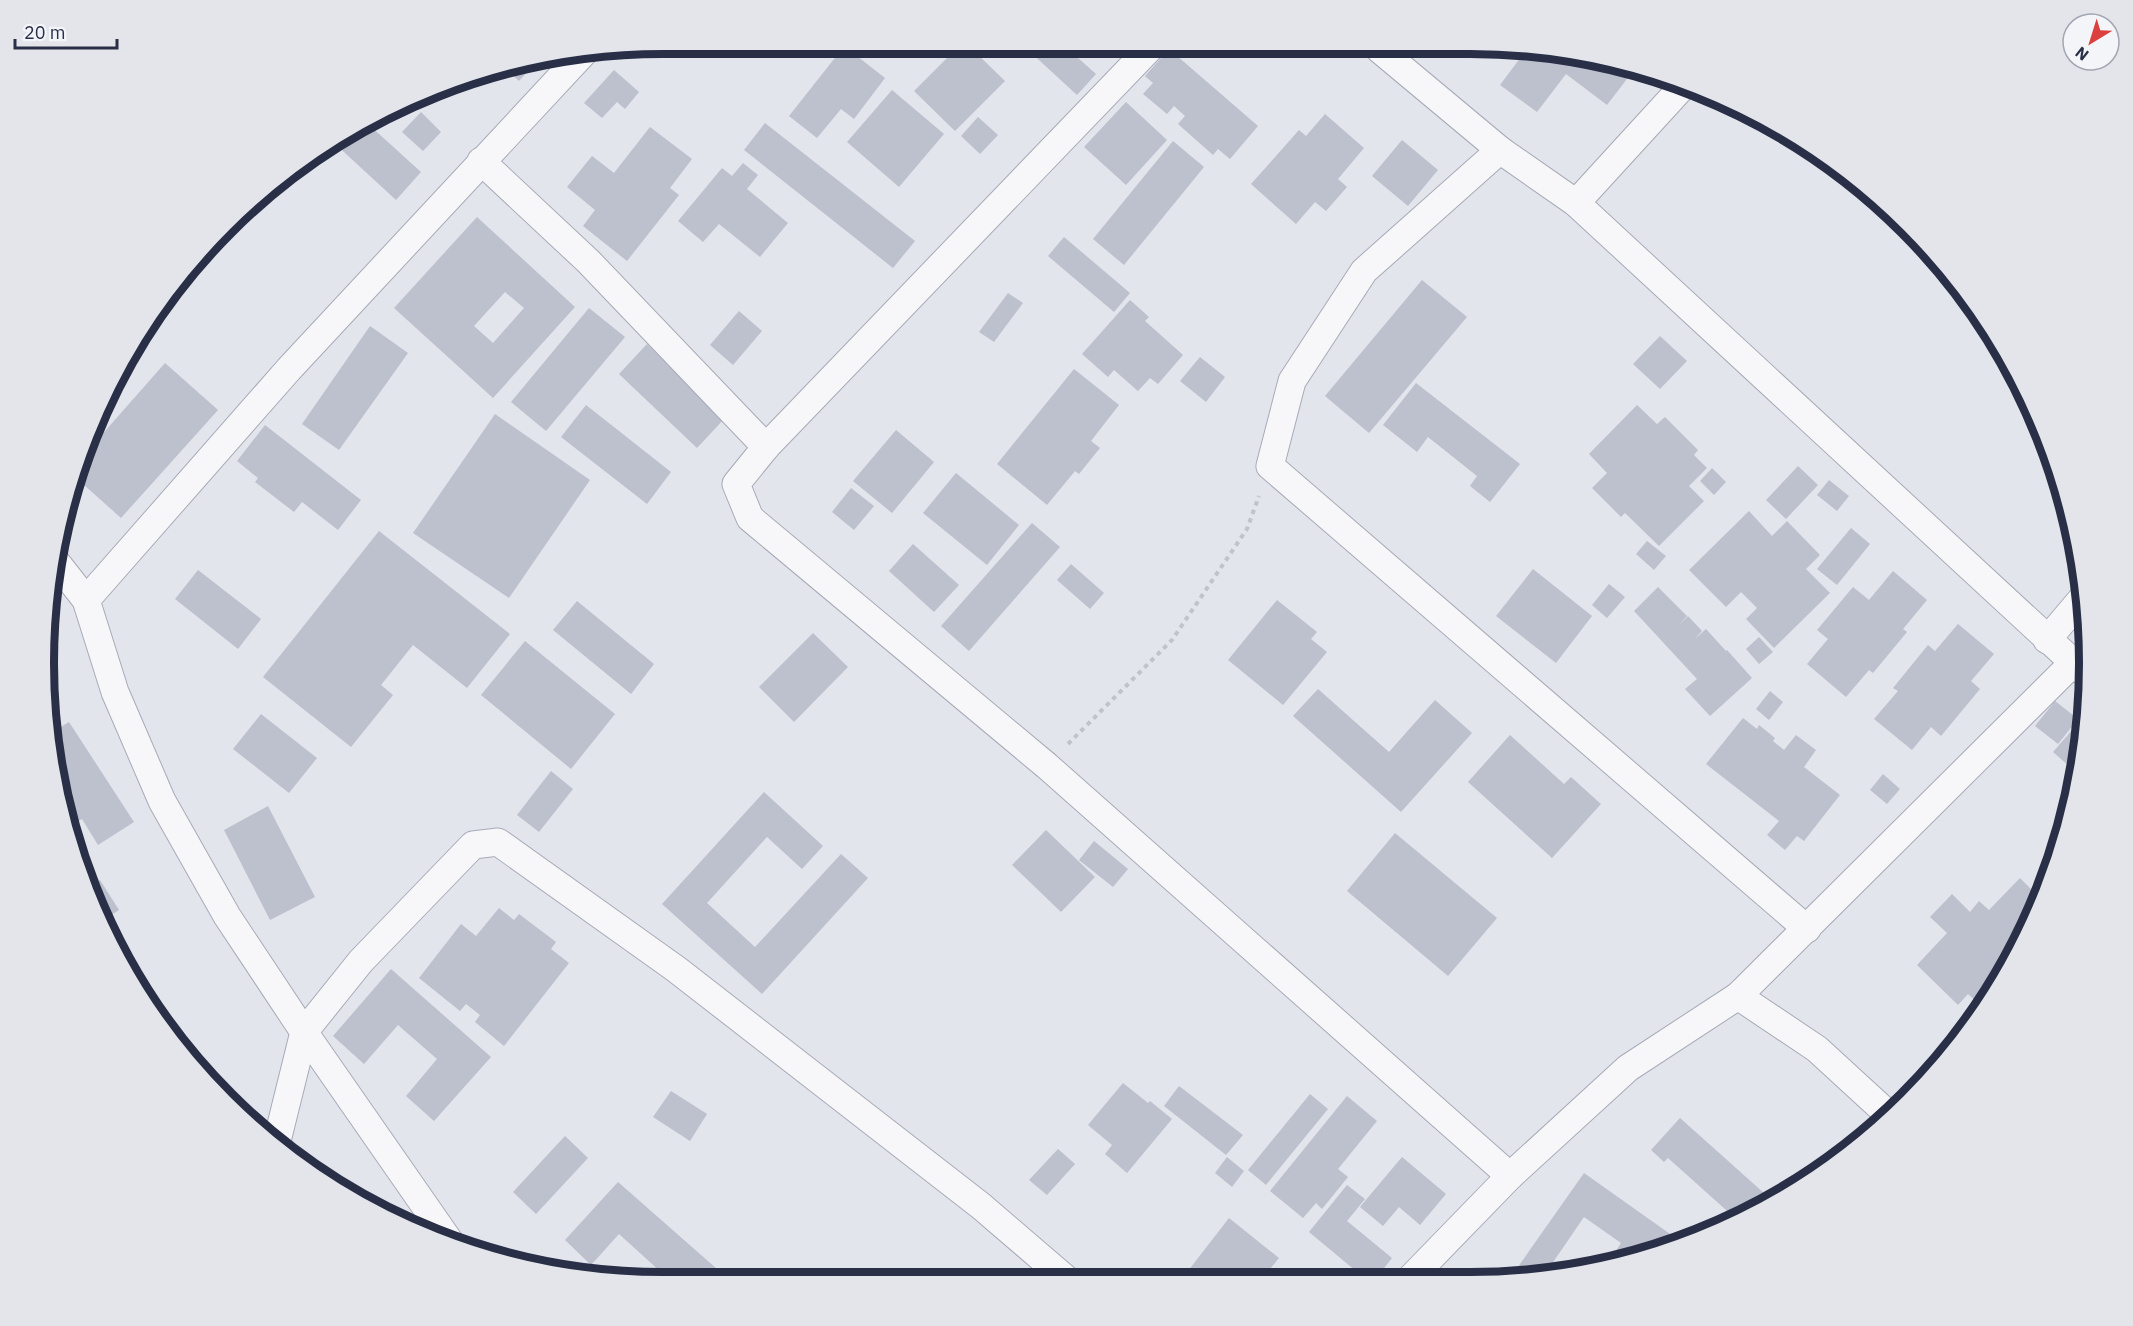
<svg xmlns="http://www.w3.org/2000/svg" width="2133" height="1326" font-family="'IBM Plex Sans',sans-serif">
<style>
.building{fill:#bdc0cd;fill-rule:evenodd}
.lines{fill:none;stroke-linecap:round;stroke-linejoin:round}
.street-casing{stroke:#a7abb7;stroke-width:29}
.path{stroke:#c1c3cb;stroke-width:4;stroke-dasharray:4.5 4.5;stroke-linecap:butt}
.street{stroke:#f7f7fa;stroke-width:27}
.rim{fill:none;stroke:#292f47;stroke-width:8}
</style>
<rect width="100%" height="100%" fill="#e3e5ec"/>
<g class="building">
<polygon points="842,49 848,49 885,78 854,119 841,109 817,138 789,116"/>
<polygon points="956,49 972,49 1005,81 955,131 914,91"/>
<polygon points="1027,49 1068,49 1096,74 1077,95"/>
<polygon points="1169,49 1258,126 1230,159 1218,149 1213,155 1178,124 1185,116 1174,106 1167,114 1143,94 1153,83 1145,76"/>
<polygon points="1527,49 1551,49 1633,71 1607,105 1566,74 1537,112 1500,85"/>
<polygon points="536,60 537,61 519,81 504,67"/>
<polygon points="614,70 639,92 625,109 617,102 602,118 584,103"/>
<polygon points="892,90 944,134 899,187 847,142"/>
<polygon points="1126,102 1167,140 1126,185 1084,147"/>
<polygon points="421,112 441,132 423,151 402,132"/>
<polygon points="1325,114 1364,148 1338,179 1347,187 1326,211 1315,202 1296,224 1251,184 1299,130 1306,136"/>
<polygon points="978,117 998,135 980,154 961,136"/>
<polygon points="765,123 915,241 893,268 744,150"/>
<polygon points="368,124 421,172 396,200 332,141"/>
<polygon points="650,127 692,159 670,188 679,195 627,261 583,226 595,210 567,187 592,156 614,173"/>
<polygon points="1402,140 1438,170 1408,206 1372,176"/>
<polygon points="1173,141 1204,167 1124,265 1093,239"/>
<polygon points="743,163 758,175 747,189 788,223 760,257 719,224 703,242 678,221 722,168 732,176"/>
<path d="M477,217L575,307L493,398L394,308ZM505,292L524,308L493,343L474,326Z"/>
<polygon points="1064,237 1130,293 1114,312 1048,256"/>
<polygon points="1422,280 1467,317 1369,433 1325,396"/>
<polygon points="1008,293 1023,303 994,342 979,332"/>
<polygon points="1130,300 1149,317 1145,321 1183,355 1158,384 1150,378 1138,391 1114,370 1108,377 1082,354"/>
<polygon points="589,308 625,337 546,431 511,402"/>
<polygon points="739,311 762,331 733,365 710,345"/>
<polygon points="370,326 408,353 339,450 302,424"/>
<polygon points="1660,336 1687,361 1660,389 1633,364"/>
<polygon points="647,344 725,418 697,448 619,374"/>
<polygon points="1200,357 1225,377 1206,402 1180,381"/>
<polygon points="165,363 218,410 121,518 74,476 76,464"/>
<polygon points="1074,369 1119,405 1091,441 1100,448 1079,474 1075,471 1047,505 997,464"/>
<polygon points="1416,383 1520,464 1490,502 1470,486 1477,476 1428,437 1417,452 1383,425"/>
<polygon points="586,405 671,472 647,504 561,437"/>
<polygon points="1637,405 1657,424 1665,417 1698,450 1694,455 1707,468 1689,486 1704,501 1659,546 1625,513 1621,517 1592,488 1607,473 1589,454"/>
<polygon points="495,414 590,480 509,598 413,533"/>
<polygon points="265,425 361,500 338,530 302,502 294,512 255,482 258,478 237,461"/>
<polygon points="896,430 934,462 892,513 853,481"/>
<polygon points="1798,466 1818,485 1786,519 1766,500"/>
<polygon points="1712,468 1726,482 1714,495 1700,481"/>
<polygon points="956,473 1019,525 987,565 923,513"/>
<polygon points="1829,480 1849,496 1837,511 1817,495"/>
<polygon points="851,488 874,506 854,530 832,512"/>
<polygon points="1749,511 1772,536 1787,521 1820,555 1806,569 1830,593 1774,648 1746,619 1757,608 1741,592 1726,607 1689,570"/>
<polygon points="1032,523 1060,547 969,651 941,626"/>
<polygon points="1851,528 1870,544 1837,585 1817,569"/>
<polygon points="379,531 510,634 467,688 413,645 381,685 393,695 351,747 263,677"/>
<polygon points="1647,541 1666,556 1654,570 1636,554"/>
<polygon points="913,544 959,585 934,612 889,571"/>
<polygon points="1071,564 1104,593 1090,609 1057,580"/>
<polygon points="1533,569 1592,616 1556,663 1496,616"/>
<polygon points="198,570 261,619 238,649 175,599"/>
<polygon points="1893,571 1927,600 1903,629 1907,632 1873,673 1869,670 1846,697 1807,664 1828,639 1817,630 1853,587 1869,600"/>
<polygon points="1609,584 1625,597 1607,618 1592,605"/>
<polygon points="1658,587 1687,616 1679,625 1688,616 1702,631 1695,639 1706,629 1726,651 1720,657 1727,650 1752,678 1710,716 1685,689 1697,679 1634,611"/>
<polygon points="1277,600 1317,632 1311,639 1327,652 1283,705 1228,660"/>
<polygon points="577,601 654,664 631,694 553,630"/>
<polygon points="1958,624 1994,654 1971,681 1980,689 1941,736 1931,727 1912,750 1874,719 1898,691 1893,688 1928,645 1935,651"/>
<polygon points="813,633 848,667 794,722 759,687"/>
<polygon points="1759,637 1773,652 1759,664 1746,649"/>
<polygon points="525,641 615,714 571,769 481,695"/>
<polygon points="1318,689 1389,752 1435,700 1472,733 1401,812 1293,716"/>
<polygon points="1770,691 1783,702 1769,720 1756,709"/>
<polygon points="2055,701 2078,719 2058,744 2035,726"/>
<polygon points="261,714 317,758 289,793 233,749"/>
<polygon points="1743,718 1757,729 1759,725 1775,738 1773,741 1784,750 1796,735 1816,750 1804,767 1840,795 1804,841 1797,836 1785,850 1767,835 1779,821 1706,764"/>
<polygon points="69,722 134,822 98,845 82,819 66,829 65,824 48,735"/>
<polygon points="2073,729 2083,738 2077,773 2053,752"/>
<polygon points="1510,735 1564,784 1571,777 1601,804 1552,858 1468,782"/>
<polygon points="551,771 573,789 539,832 517,815"/>
<polygon points="1883,774 1900,789 1887,804 1870,790"/>
<polygon points="764,792 823,846 802,869 767,837 707,903 755,947 841,854 868,878 762,994 662,904"/>
<polygon points="268,806 315,897 270,920 224,830"/>
<polygon points="1046,830 1095,877 1061,912 1012,865"/>
<polygon points="1395,833 1497,918 1448,976 1347,891"/>
<polygon points="1094,841 1128,869 1113,887 1079,860"/>
<polygon points="2020,878 2040,898 2025,937 1994,988 1978,1003 1968,994 1958,1005 1917,965 1947,933 1930,917 1952,894 1970,912 1979,901 1989,910"/>
<polygon points="100,880 119,910 102,921 87,888"/>
<polygon points="499,908 514,920 519,914 556,942 551,949 569,963 504,1046 475,1022 480,1015 466,1004 460,1011 419,978 461,924 476,936"/>
<polygon points="391,969 491,1057 434,1121 406,1096 437,1059 398,1025 364,1064 333,1036"/>
<polygon points="163,1016 180,1042 176,1044 157,1019"/>
<polygon points="1123,1083 1148,1103 1150,1101 1172,1119 1127,1173 1105,1154 1112,1145 1088,1125"/>
<polygon points="1179,1086 1243,1135 1226,1155 1164,1106"/>
<polygon points="671,1091 707,1114 690,1141 653,1117"/>
<polygon points="1310,1094 1328,1109 1266,1185 1248,1170"/>
<polygon points="1347,1096 1377,1121 1338,1169 1348,1177 1322,1209 1316,1203 1303,1218 1270,1191"/>
<polygon points="1680,1118 1774,1202 1735,1218 1668,1158 1664,1162 1651,1150"/>
<polygon points="565,1136 588,1158 536,1214 513,1192"/>
<polygon points="1058,1149 1075,1164 1047,1195 1029,1180"/>
<polygon points="1227,1157 1244,1171 1232,1187 1215,1173"/>
<polygon points="1402,1157 1446,1194 1420,1225 1399,1207 1383,1226 1360,1207"/>
<polygon points="1584,1173 1680,1241 1631,1261 1609,1265 1607,1264 1621,1243 1584,1217 1545,1274 1547,1275 1508,1281"/>
<polygon points="618,1182 717,1269 709,1278 658,1278 662,1273 619,1234 591,1265 565,1240"/>
<polygon points="1347,1185 1365,1199 1347,1221 1392,1258 1374,1281 1368,1281 1309,1232"/>
<polygon points="1229,1218 1279,1258 1261,1280 1181,1280"/>
</g>
<g class="lines">
<g class="street-casing">
<g id="street">
<polyline points="1149,49 766,447 736,484 750,518 1047,766 1510,1176"/>
<polyline points="1379,49 1500,150 1576,203 2087,675"/>
<polyline points="1500,150 1364,271 1292,381 1270,466 1807,929"/>
<polyline points="481,161 588,261 766,447"/>
<polyline points="1576,203 1684,85"/>
<polyline points="57,563 86,600 115,692 162,801 227,916 304,1032 450,1242"/>
<polyline points="86,600 289,369 587,49"/>
<polyline points="2047,640 2085,595"/>
<polyline points="1738,996 1817,1049 1890,1116"/>
<polyline points="276,1145 304,1032 361,961 473,845 498,842 676,969 981,1206 1066,1279"/>
<polyline points="1408,1281 1510,1176 1628,1068 1738,996 2074,662"/>
</g>
</g>
<polyline class="path" points="1068,744 1172,640 1247,529 1259,496"/>
<use href="#street" class="street"/>
</g>
<path d="M0 0H2133V1326H0ZM663 54H1470A609 609 0 0 1 2079 663V663A609 609 0 0 1 1470 1272H663A609 609 0 0 1 54 663V663A609 609 0 0 1 663 54Z" fill="#e3e5eb" fill-rule="evenodd"/>
<path class="rim" d="M663 54H1470A609 609 0 0 1 2079 663V663A609 609 0 0 1 1470 1272H663A609 609 0 0 1 54 663V663A609 609 0 0 1 663 54Z"/>
<g transform="translate(2091 42) rotate(218)"><circle r="28" fill="#f3f5f9" stroke="#a2a6b2" stroke-width="1.5"/>
<path d="M0-4.5L10 22L0 15L-10 22Z" fill="#db403f"/>
<text y="-9" font-size="16" font-weight="bold" text-anchor="middle" fill="#292f47">N</text>
</g>
<path d="M15 39v9h102v-9" fill="none" stroke="#292f47" stroke-width="3"/>
<text x="24" y="39" font-size="18" fill="#292f47" stroke="#f3f5f9" stroke-width="4.5" paint-order="stroke">20 m</text>
</svg>
